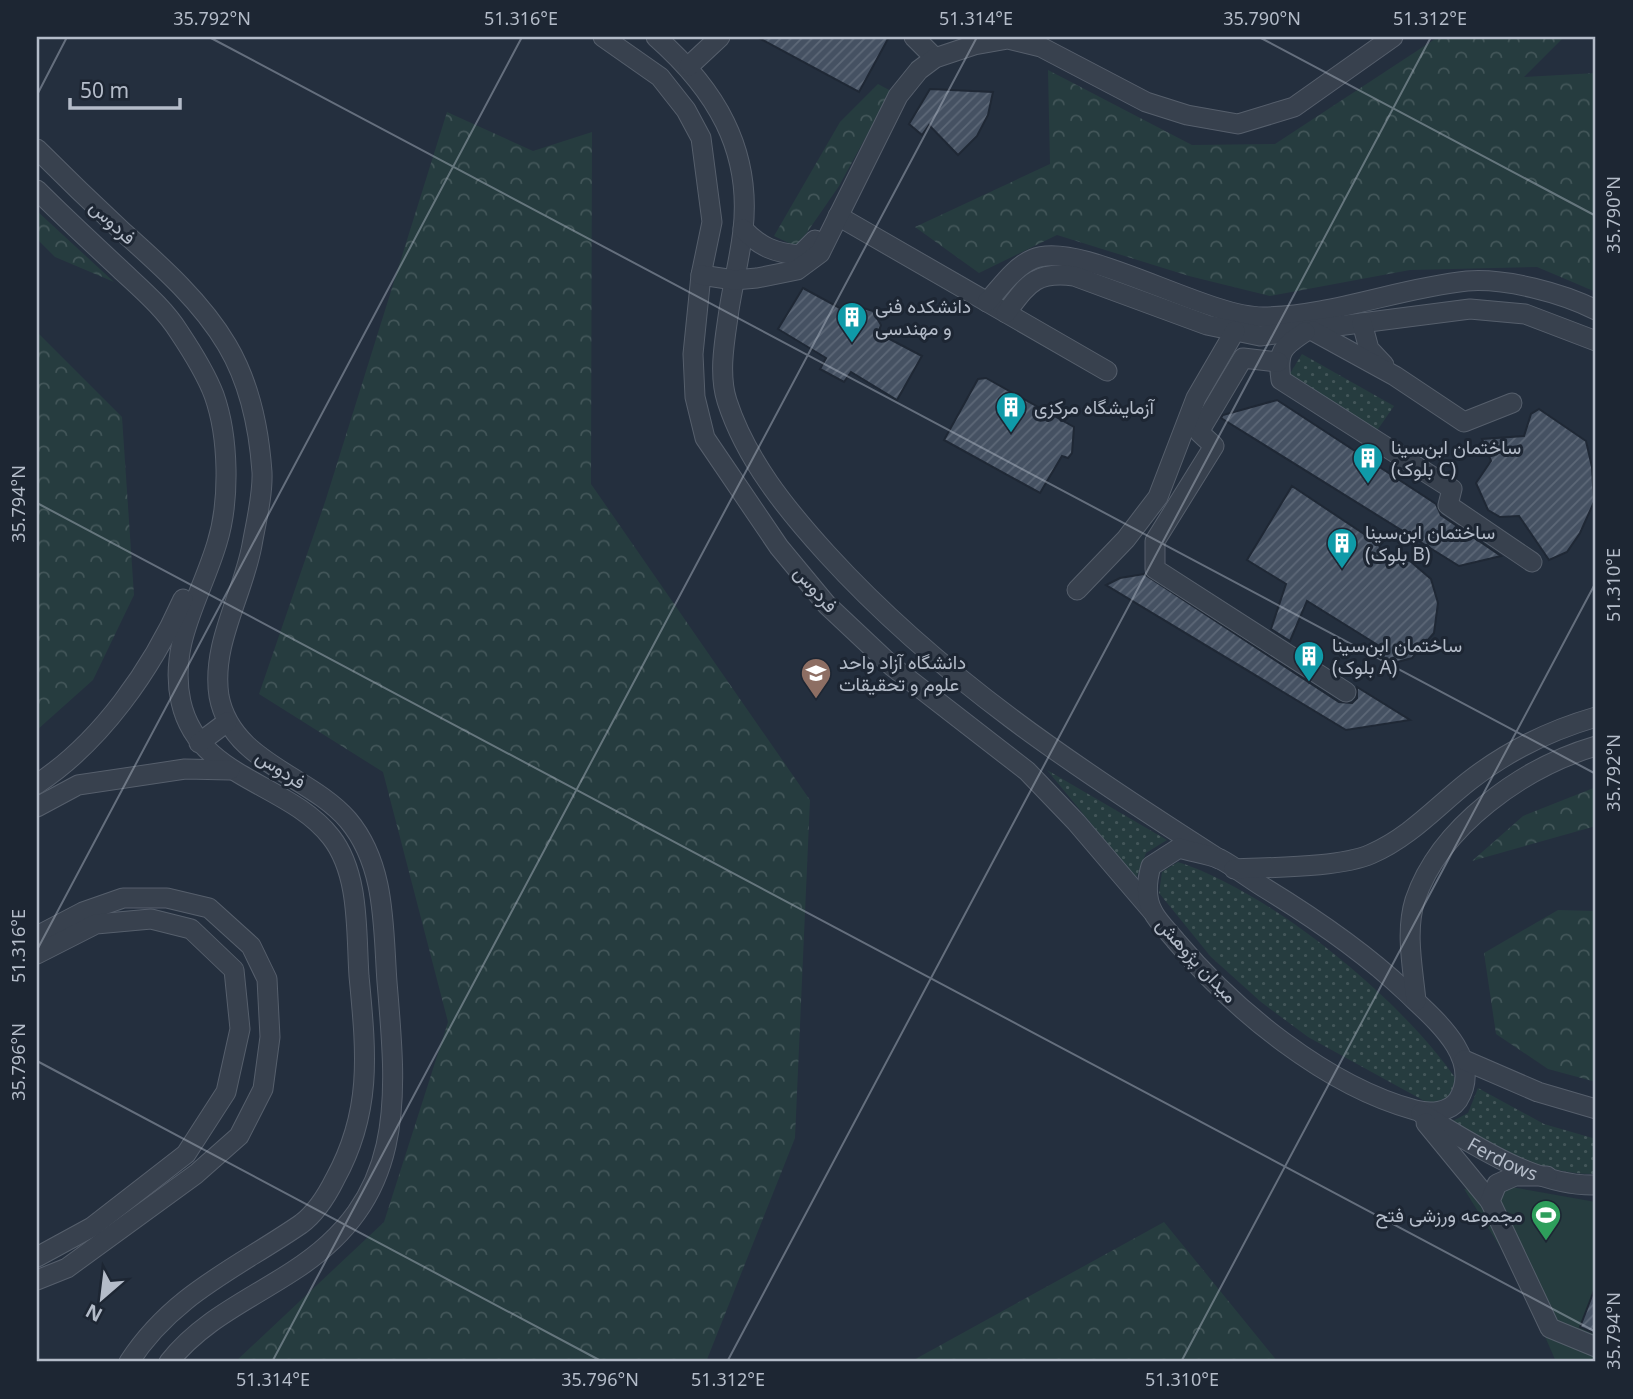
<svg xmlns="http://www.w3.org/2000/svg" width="1633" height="1399" font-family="'Noto Sans',Vazirmatn,sans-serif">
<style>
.grass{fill:url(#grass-dots)}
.forest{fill:url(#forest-crowns)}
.garden{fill:#263c3f}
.building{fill:url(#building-hatch);stroke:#1f2835;stroke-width:2}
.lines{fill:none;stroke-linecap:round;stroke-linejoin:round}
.minor-casing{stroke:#565f6c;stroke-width:21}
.minor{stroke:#38414e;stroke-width:19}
.ticks{fill:none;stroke:#b4bcc9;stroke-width:2;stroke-opacity:0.45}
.labels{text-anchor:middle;stroke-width:6;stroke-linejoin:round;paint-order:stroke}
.street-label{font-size:19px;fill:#b4bcc9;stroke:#1d2633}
.poi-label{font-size:19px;fill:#b4bcc9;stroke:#1d2633;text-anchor:start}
.neatline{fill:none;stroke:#b4bcc9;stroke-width:2.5}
.ticks-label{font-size:18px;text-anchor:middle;fill:#b4bcc9}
</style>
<defs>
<pattern id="grass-dots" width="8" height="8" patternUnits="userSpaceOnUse" patternTransform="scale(1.75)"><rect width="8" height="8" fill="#263c3f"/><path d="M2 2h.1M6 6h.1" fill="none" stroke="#435659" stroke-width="1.8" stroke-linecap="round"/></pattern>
<pattern id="forest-crowns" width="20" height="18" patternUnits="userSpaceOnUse" patternTransform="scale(1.75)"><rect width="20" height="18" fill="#263c3f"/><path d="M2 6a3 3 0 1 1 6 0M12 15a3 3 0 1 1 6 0" fill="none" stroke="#435659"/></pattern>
<pattern id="building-hatch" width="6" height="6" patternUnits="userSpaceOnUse" patternTransform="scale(1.75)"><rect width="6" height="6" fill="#455162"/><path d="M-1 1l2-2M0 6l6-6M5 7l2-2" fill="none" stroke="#5d6877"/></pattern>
</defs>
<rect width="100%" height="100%" fill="#242f3e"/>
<g class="grass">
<polygon points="1302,354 1394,406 1376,432 1286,380"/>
<polygon points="1047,770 1167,840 1146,853 1136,878"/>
<path d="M1178,862C1271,892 1400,998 1456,1079L1448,1099L1428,1103L1308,1037L1261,1002L1211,957L1159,893L1162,872Z"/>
<path d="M1478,1088L1544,1124L1596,1139V1174C1543,1175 1494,1146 1447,1124L1468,1113Z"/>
</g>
<g class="forest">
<polygon points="1438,37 1570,37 1563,38 1524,77 1596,73 1596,292 1537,267 1410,270 1270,296 1189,276 1057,235 979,273 915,227 1050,164 1048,70 1192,145 1275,144"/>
<polygon points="878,84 891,91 839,186 797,247 774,236 840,122"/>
<polygon points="447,112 533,151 592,132 591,484 810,800 795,1138 706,1362 235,1362 384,1222 448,1022 383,772 259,694 326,499"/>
<polygon points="37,211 114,282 55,257 37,239"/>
<polygon points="37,332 122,417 134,595 93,680 37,730"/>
<polygon points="1596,787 1596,826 1472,861 1523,816"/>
<polygon points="1558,910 1596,911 1596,1082 1548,1069 1496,1034 1484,953"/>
<polygon points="1164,1222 1278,1362 910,1362"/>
</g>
<polygon class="garden" points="1512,1187 1596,1202 1596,1362 1556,1362 1521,1281 1464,1189 1496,1191"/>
<g class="building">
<polygon points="757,37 889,37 859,92"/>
<polygon points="930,89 993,92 988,115 977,136 958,155 929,125 922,135 909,124"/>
<polygon points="803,288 845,311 857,306 873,311 881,325 878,333 922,356 897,400 851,372 844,382 820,369 826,358 778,329"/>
<polygon points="986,378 1074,427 1072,453 1068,458 1062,456 1040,493 944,440 978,379"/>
<polygon points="1277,400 1436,504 1441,515 1501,556 1459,566 1221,418 1223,415"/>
<polygon points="1539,409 1586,441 1592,467 1594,502 1580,533 1567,552 1549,560 1519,516 1500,517 1488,510 1476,483 1491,461 1482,439 1524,436 1531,414"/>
<polygon points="1292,486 1379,544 1382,557 1410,561 1431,579 1438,603 1434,633 1412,658 1383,666 1381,647 1307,601 1290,641 1271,629 1286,584 1247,560"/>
<polygon points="1144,574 1339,702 1352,703 1357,698 1357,687 1410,720 1346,730 1106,585 1120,578"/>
<polygon points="1595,1288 1596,1289 1596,1334 1580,1327"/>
</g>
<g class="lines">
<g class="minor-casing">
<g id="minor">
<polyline points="603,37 660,77 686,110 701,138 712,222 701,275 693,354 695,397 705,438 779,547 827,605 893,667 1027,771 1076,822 1152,911"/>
<path d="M656,37C715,89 752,149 743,230C740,257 733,284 729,310C725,339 718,373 727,401C746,460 787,510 827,554C940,678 1078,769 1219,859"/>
<polyline points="914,37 935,58"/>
<polyline points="689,66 720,37"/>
<path d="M37,149C65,177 93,204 122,231C160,265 201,301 227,345C249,382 259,429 262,472C263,495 256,522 252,545C243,595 211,644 219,696C231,762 309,775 348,820C386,865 383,927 387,982C397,1100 407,1198 293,1271C249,1300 202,1320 169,1362"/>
<path d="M37,190C64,217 92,243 120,269C140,288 164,308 179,332C191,350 206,374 214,395C229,437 230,501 217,543C201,597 168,644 181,702C198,779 288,782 331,837C360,874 356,932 359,976C366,1051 373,1110 335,1179C327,1195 316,1213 301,1224C237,1268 173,1294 129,1362"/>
<polyline points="838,216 1107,371"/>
<path d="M743,229C760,247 775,253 800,255L815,240"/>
<polyline points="701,275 734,280 757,278 797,270 820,253 898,96 919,70 935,58 974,45 1008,39 1041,47 1146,102 1187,115 1238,124 1294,107 1393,37"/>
<path d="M987,302C1001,287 1014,267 1033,259C1079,239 1204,317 1263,317C1332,316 1399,288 1467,281C1506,278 1562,293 1596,310"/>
<path d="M1006,313C1028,284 1035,271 1074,276L1207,325L1260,336L1470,309L1525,314L1596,341"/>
<polyline points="1362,323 1369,349 1384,365"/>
<polyline points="1313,331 1395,376 1464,422 1512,403"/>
<path d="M1305,332C1282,347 1277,352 1281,380L1452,489L1448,505L1532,562"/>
<polyline points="1278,362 1243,358 1199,432 1214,446 1155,541 1155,569 1346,692"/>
<polyline points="1077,590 1126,539 1158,497 1196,398 1235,331"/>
<polyline points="199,743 227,722"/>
<path d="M37,784C101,742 152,669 183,599"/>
<polyline points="37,807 78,785 185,769 230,770"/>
<path d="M1179,848C1192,852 1208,854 1220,859C1235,867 1250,879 1265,888C1314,918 1363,951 1405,991C1433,1018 1484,1058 1458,1100C1449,1113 1430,1114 1415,1110C1326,1086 1234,1010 1176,941C1169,932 1158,922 1153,912C1145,898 1147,880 1151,866Z"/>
<path d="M1234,869C1271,867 1339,868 1371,854C1410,837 1436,807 1469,781C1506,752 1551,730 1596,717"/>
<polyline points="37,936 83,912 123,898 167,898 209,908 251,946 267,979 270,1037 263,1089 239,1136 196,1174 67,1268 37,1280"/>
<polyline points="37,954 96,924 151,919 191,929 234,970 240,1029 226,1092 186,1154 92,1227 37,1257"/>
<path d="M1416,1001C1413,969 1405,932 1415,900C1440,826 1524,767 1596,746"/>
<polyline points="1464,1060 1538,1092 1596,1109"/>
<path id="s1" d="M1421,1113C1471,1143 1535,1187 1596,1185"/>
<polyline points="1426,1123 1490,1201"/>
<polyline points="1547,1176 1515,1176 1497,1184 1490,1201 1550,1328 1596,1347"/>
</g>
</g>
<use href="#minor" class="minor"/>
</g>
<path class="ticks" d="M209,37L1596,774M1259,37L1596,216M37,95L67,37M37,503L1596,1332M37,950L522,37M37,1061L603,1362M272,1362L977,37M727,1362L1431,37M1181,1362L1596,582"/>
<defs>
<g id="building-pin" transform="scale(1.575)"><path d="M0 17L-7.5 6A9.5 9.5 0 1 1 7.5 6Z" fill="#0f9aa8" stroke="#1d2633"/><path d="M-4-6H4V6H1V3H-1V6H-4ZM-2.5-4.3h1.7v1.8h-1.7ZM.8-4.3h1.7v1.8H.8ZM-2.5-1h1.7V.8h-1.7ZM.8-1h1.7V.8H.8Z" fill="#fff"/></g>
<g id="university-pin" transform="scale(1.575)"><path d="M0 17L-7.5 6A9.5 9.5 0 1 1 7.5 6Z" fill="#8d6e63" stroke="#1d2633"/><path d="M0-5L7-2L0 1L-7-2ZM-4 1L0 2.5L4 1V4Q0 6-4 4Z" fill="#fff"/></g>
<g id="stadium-pin" transform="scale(1.575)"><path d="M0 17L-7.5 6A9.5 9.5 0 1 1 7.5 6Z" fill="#2e9e5b" stroke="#1d2633"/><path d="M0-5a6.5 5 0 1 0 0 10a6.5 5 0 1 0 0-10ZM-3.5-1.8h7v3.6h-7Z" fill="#fff"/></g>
</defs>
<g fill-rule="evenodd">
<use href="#building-pin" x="852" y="317"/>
<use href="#building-pin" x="1011" y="407"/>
<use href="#building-pin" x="1368" y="458"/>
<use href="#building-pin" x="1342" y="543"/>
<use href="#building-pin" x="1309" y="656"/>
<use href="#university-pin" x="816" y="673"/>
<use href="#stadium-pin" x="1546" y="1215"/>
</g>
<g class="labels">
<g class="street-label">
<text transform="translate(113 222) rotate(43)" y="7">فردوس</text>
<text transform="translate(816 589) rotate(49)" y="7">فردوس</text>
<text transform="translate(281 769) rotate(33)" y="7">فردوس</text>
<text transform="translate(1197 960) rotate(47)" y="7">میدان پژوهش</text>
<text dy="7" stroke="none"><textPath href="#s1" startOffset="94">Ferdows</textPath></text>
</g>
<g class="poi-label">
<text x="875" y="313">دانشکده فنی<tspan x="875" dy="22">و مهندسی</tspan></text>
<text x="1034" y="414">آزمایشگاه مرکزی</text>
<text x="1391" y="454">ساختمان ابن‌سینا<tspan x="1391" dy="22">(بلوک C)</tspan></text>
<text x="1365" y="539">ساختمان ابن‌سینا<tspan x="1365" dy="22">(بلوک B)</tspan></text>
<text x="1332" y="652">ساختمان ابن‌سینا<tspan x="1332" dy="22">(بلوک A)</tspan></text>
<text x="839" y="669">دانشگاه آزاد واحد<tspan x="839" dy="22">علوم و تحقیقات</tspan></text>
<text x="1523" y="1222" text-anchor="end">مجموعه ورزشی فتح</text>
</g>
</g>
<rect width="1633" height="1399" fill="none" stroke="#1d2633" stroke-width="77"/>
<g transform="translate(102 1298) rotate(208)" stroke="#1d2633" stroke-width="5" paint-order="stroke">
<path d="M0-5L12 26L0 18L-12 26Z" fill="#b4bcc9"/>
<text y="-10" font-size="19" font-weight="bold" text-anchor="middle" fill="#b4bcc9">N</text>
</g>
<path d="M70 98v10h110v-10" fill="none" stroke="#b4bcc9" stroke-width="3.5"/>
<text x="80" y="98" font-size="21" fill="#b4bcc9" stroke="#1d2633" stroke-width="5" paint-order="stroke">50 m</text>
<rect x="38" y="38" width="1556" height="1322" class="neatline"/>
<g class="ticks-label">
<text x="212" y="25">35.792°N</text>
<text x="521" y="25">51.316°E</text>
<text x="976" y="25">51.314°E</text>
<text x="1262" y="25">35.790°N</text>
<text x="1430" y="25">51.312°E</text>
<text transform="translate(1614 215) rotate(-90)" y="6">35.790°N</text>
<text transform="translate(19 504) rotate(-90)" y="6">35.794°N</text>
<text transform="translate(1614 585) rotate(-90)" y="6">51.310°E</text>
<text transform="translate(1614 773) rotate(-90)" y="6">35.792°N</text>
<text transform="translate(19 946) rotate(-90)" y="6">51.316°E</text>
<text transform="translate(19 1062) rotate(-90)" y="6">35.796°N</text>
<text transform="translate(1614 1331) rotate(-90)" y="6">35.794°N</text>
<text x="273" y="1386">51.314°E</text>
<text x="600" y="1386">35.796°N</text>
<text x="728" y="1386">51.312°E</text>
<text x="1182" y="1386">51.310°E</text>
</g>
</svg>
